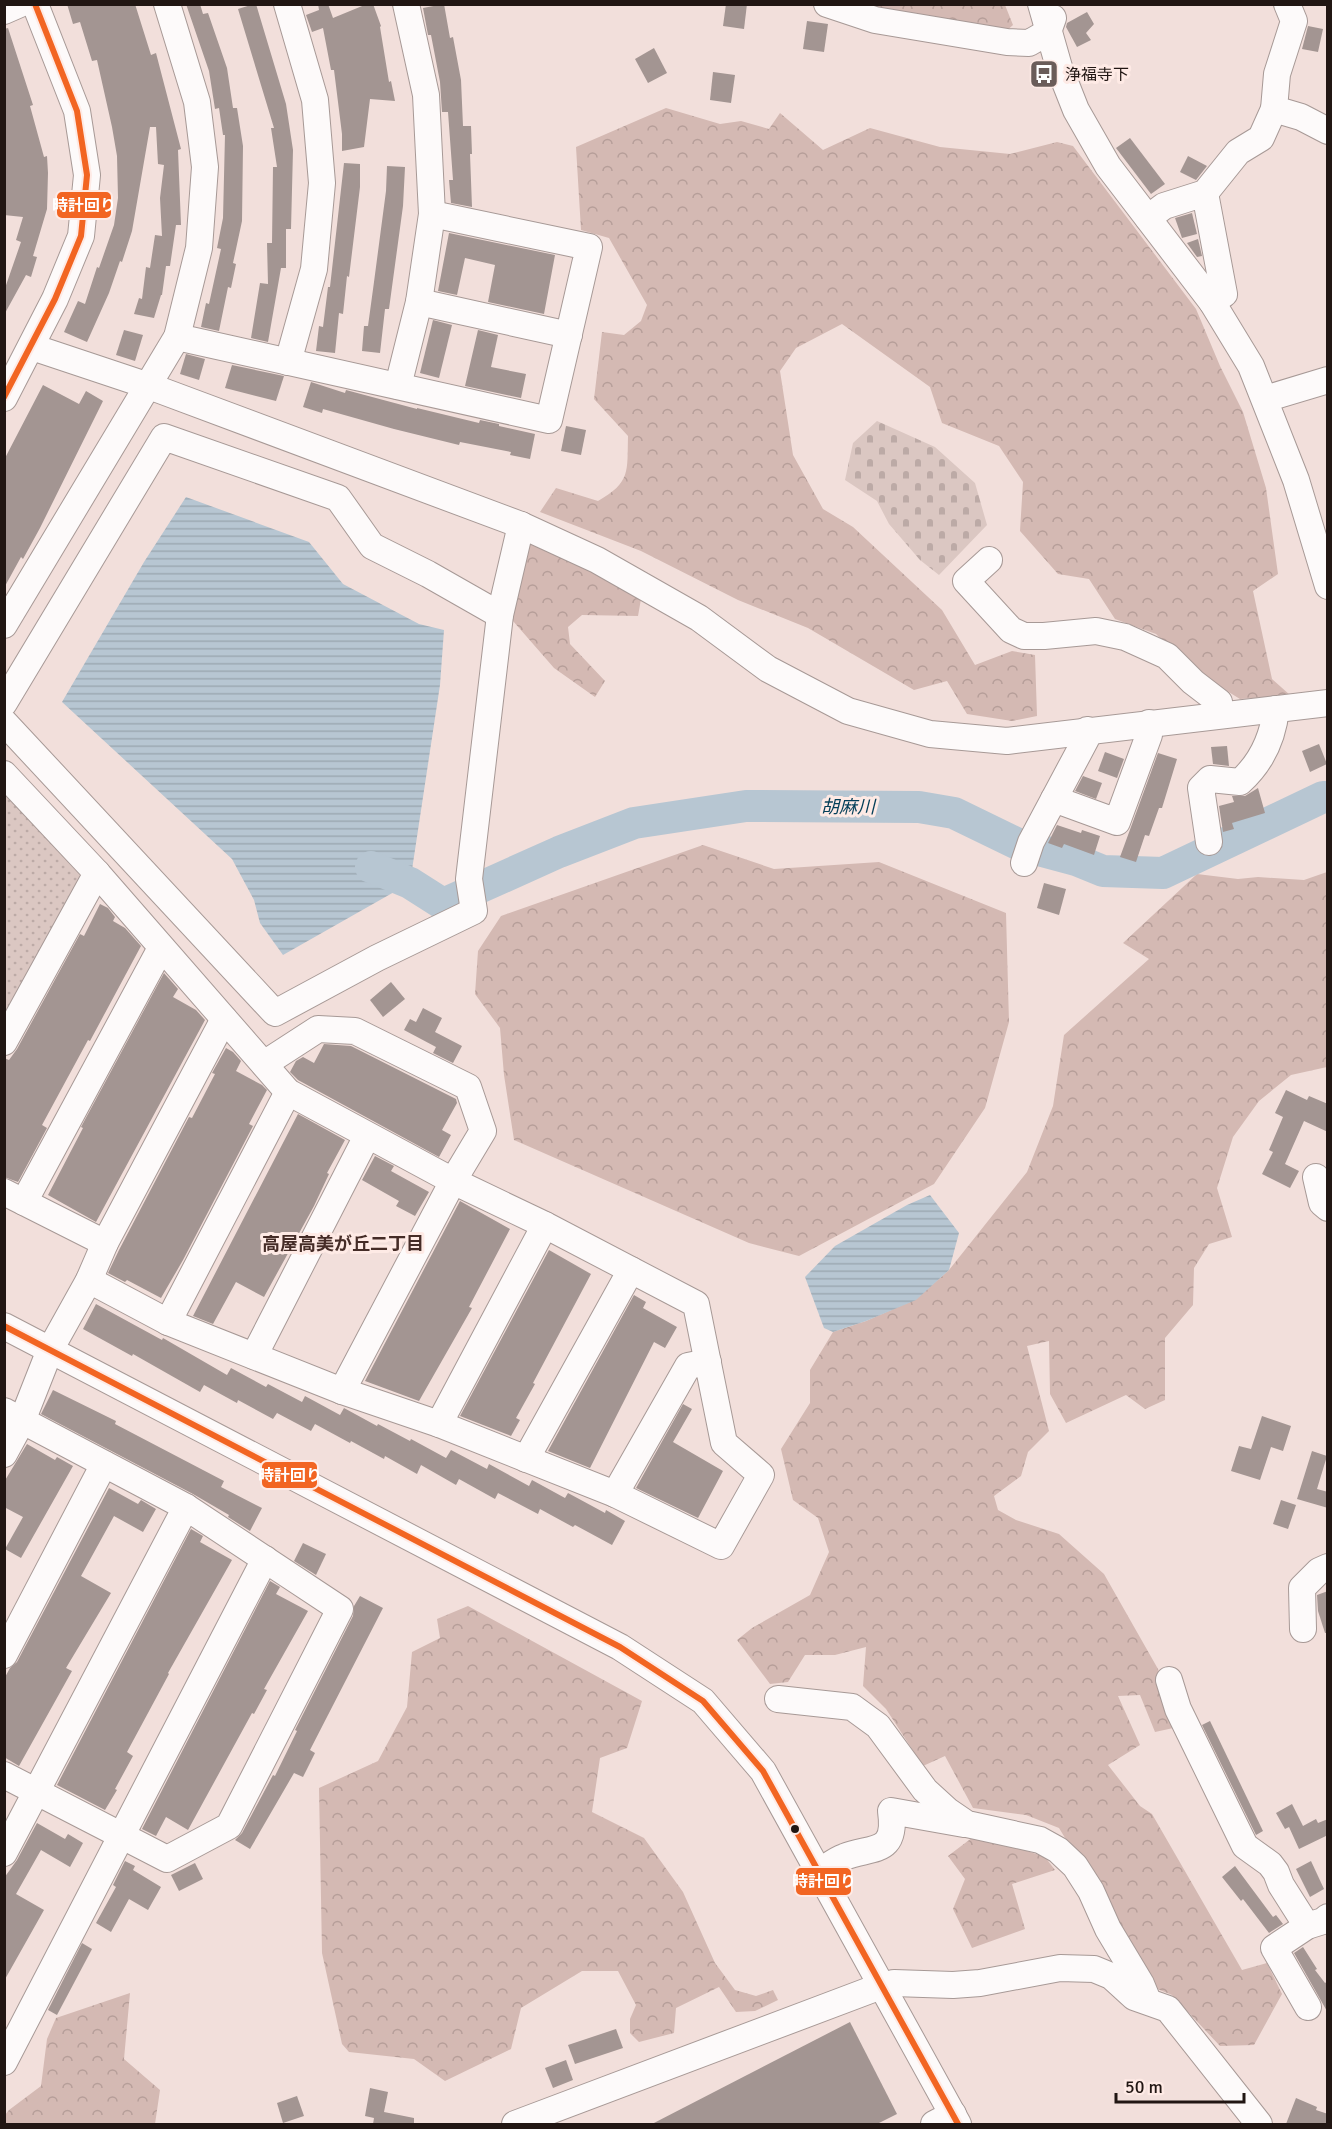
<svg xmlns="http://www.w3.org/2000/svg" width="1332" height="2129" font-family="Signika,'Noto Sans JP',sans-serif">
<style>
.grass{fill:url(#grass-dots)}
.forest{fill:url(#forest-crowns)}
.cemetery{fill:url(#cemetery-stones)}
.water{fill:url(#water-rules)}
.lines{fill:none;stroke-linecap:round;stroke-linejoin:round}
.river{stroke:#b7c6d2;stroke-width:32}
.building{fill:#a39592}
.minor-casing{stroke:#a79996;stroke-width:28}
.minor{stroke:#fdfafa;stroke-width:26}
.bus-1-casing{stroke:#feeae5;stroke-width:10}
.bus-1{stroke:#f26522;stroke-width:6}
.bus-dot{fill:#211613;stroke:#feeae5;stroke-width:2}
.labels{text-anchor:middle;stroke-width:6;stroke-linejoin:round;paint-order:stroke}
.poi-label{font-size:16px;fill:#211613;stroke:#feeae5;text-anchor:start}
.water-label{font-size:18px;font-style:italic;fill:#033e58;stroke:#feeae5}
.neighbourhood-label{font-size:18px;font-weight:bold;fill:#452c27;stroke:#feeae5}
.line-badge{stroke:#feeae5;stroke-width:2}
.badge-label{font-size:16px;text-anchor:middle;font-weight:bold;fill:#fff}
</style>
<defs>
<pattern id="grass-dots" width="8" height="8" patternUnits="userSpaceOnUse" patternTransform="scale(1.5)"><rect width="8" height="8" fill="#dbc7c2"/><path d="M2 2h.1M6 6h.1" fill="none" stroke="#bcaaa6" stroke-width="1.8" stroke-linecap="round"/></pattern>
<pattern id="forest-crowns" width="20" height="18" patternUnits="userSpaceOnUse" patternTransform="scale(1.5)"><rect width="20" height="18" fill="#d4b9b3"/><path d="M2 6a3 3 0 1 1 6 0M12 15a3 3 0 1 1 6 0" fill="none" stroke="#b69e99"/></pattern>
<pattern id="cemetery-stones" width="16" height="16" patternUnits="userSpaceOnUse" patternTransform="scale(1.5)"><rect width="16" height="16" fill="#dbc7c2"/><path d="M2 7V4a2 2 0 0 1 4 0v3zM10 15v-3a2 2 0 0 1 4 0v3z" fill="#bcaaa6"/></pattern>
<pattern id="water-rules" width="6" height="5" patternUnits="userSpaceOnUse" patternTransform="scale(1.5)"><rect width="6" height="5" fill="#b7c6d2"/><path d="M0 2.5h6" fill="none" stroke="#9da9b3"/></pattern>
</defs>
<rect width="100%" height="100%" fill="#f2dfdb"/>
<polygon class="grass" points="5,783 81,867 78,884 5,1023"/>
<g class="forest">
<polygon points="860,5 1005,5 1013,25 1003,34"/>
<path d="M666,108L720,124L741,121L769,129L780,113L823,150L870,128L940,147L1010,154L1057,142L1073,146L1196,309L1220,366L1243,412L1266,488L1278,574L1253,591L1272,679L1290,695L1240,699L1190,668L1156,634L1115,619L1089,579L1058,574L1020,531L1023,482L999,446L942,423L930,387L842,324L796,348L780,371L793,455L823,509L853,527L942,610L975,665L1012,651L1035,655L1037,716L1012,721L967,714L947,681L914,690L808,628L738,600L641,551L540,512L556,488L598,501C631,482 627,472 628,436L594,399L602,332L624,335L641,321L647,305L609,238L581,230L576,147Z"/>
<polygon points="523,537 587,563 641,599 638,616 582,615 568,627 570,644 605,681 595,697 554,668 513,621"/>
<polygon points="703,845 774,869 879,862 1006,913 1009,1022 985,1108 934,1184 799,1256 749,1243 514,1140 504,1075 500,1028 475,994 478,951 501,916"/>
<polygon points="1327,872 1327,1067 1291,1075 1259,1101 1233,1137 1217,1188 1232,1237 1209,1244 1194,1268 1193,1305 1165,1338 1165,1400 1145,1409 1126,1395 1066,1423 1050,1394 1049,1341 1027,1346 1049,1431 1028,1452 1021,1476 994,1496 998,1510 1016,1520 1059,1534 1104,1574 1158,1669 1178,1727 1155,1732 1140,1695 1118,1696 1140,1745 1108,1765 1140,1806 1152,1814 1242,1970 1267,1963 1282,1994 1254,2045 1220,2046 1172,1995 1150,1986 1102,1899 1059,1828 1026,1815 973,1808 945,1756 923,1766 886,1709 863,1686 866,1647 835,1655 805,1655 788,1682 770,1684 737,1640 752,1628 810,1595 829,1552 818,1518 793,1500 781,1449 810,1403 810,1370 833,1332 866,1321 916,1299 949,1270 1027,1172 1053,1106 1064,1035 1149,959 1123,943 1197,874 1238,879 1258,877 1304,880"/>
<polygon points="468,1606 642,1701 627,1748 600,1758 592,1812 644,1838 683,1892 715,1963 735,1990 756,1996 773,1990 778,2000 755,2011 736,2012 719,1987 676,2008 674,2033 639,2042 630,2033 630,2019 636,2005 618,1971 582,1971 521,2008 511,2049 445,2081 414,2059 349,2052 342,2044 322,1953 319,1788 378,1761 407,1707 412,1652 440,1638 437,1619"/>
<polygon points="977,1834 1045,1857 1055,1870 1012,1884 1025,1929 972,1948 953,1909 965,1879 948,1856"/>
<polygon points="130,1993 124,2059 160,2090 155,2124 5,2124 5,2115 9,2110 41,2086 47,2039 56,2018"/>
</g>
<polygon class="cemetery" points="877,421 935,447 975,483 987,525 939,575 920,560 889,524 877,501 845,480 853,443"/>
<g class="water">
<polygon points="186,497 309,542 343,584 419,624 444,630 440,685 410,883 283,955 260,923 254,900 232,859 62,702 144,562"/>
<polygon points="930,1195 959,1233 949,1270 916,1300 866,1321 833,1332 824,1328 805,1277 835,1246 907,1205"/>
</g>
<g class="lines">
<polyline class="river" points="371,867 410,883 443,904 559,852 634,823 746,806 919,807 954,813 1020,845 1076,860 1103,871 1163,873 1323,797 1328,797"/>
</g>
<g class="building">
<polygon points="67,4 135,4 151,55 156,53 181,149 178,150 181,225 176,225 170,266 166,266 162,295 161,295 154,318 134,314 139,298 142,299 146,267 150,268 155,235 162,236 160,198 164,165 158,164 156,127 150,127 132,231 122,262 120,261 109,293 87,342 64,332 78,301 85,304 97,267 99,268 114,225 118,198 117,156 112,127 97,60 92,61 80,22 73,24"/>
<polygon points="186,4 200,4 203,14 208,13 227,68 233,108 237,108 243,146 242,221 233,263 236,264 231,288 228,287 219,331 201,327 206,303 209,304 221,249 217,248 223,218 225,135 223,135 219,108 215,109 209,71"/>
<polygon points="254,4 256,4 286,104 293,150 291,229 286,229 286,268 281,268 268,342 251,338 260,283 268,284 267,243 272,243 273,167 277,167 271,128 274,128 238,9"/>
<polygon points="318,4 328,4 333,18 367,4 373,4 381,26 380,27 389,82 391,81 395,101 370,99 364,147 342,151 342,134 334,70 331,70 323,28 312,32 306,15 319,10"/>
<polygon points="444,4 450,38 453,37 461,80 463,126 471,126 472,154 470,154 472,207 451,203 449,180 453,180 448,112 442,112 440,82 431,35 428,35 423,8"/>
<polygon points="726,4 747,4 744,29 723,26"/>
<polygon points="1087,12 1094,24 1086,33 1091,40 1077,47 1066,27 1067,23"/>
<polygon points="807,21 828,24 824,52 803,49"/>
<polygon points="1308,26 1323,29 1318,52 1302,49"/>
<polygon points="8,28 33,105 30,106 44,157 47,156 48,173 47,209 33,256 37,257 31,277 26,275 4,315 4,291 21,242 16,240 23,217 4,215 4,29"/>
<polygon points="654,48 667,73 648,83 635,59"/>
<polygon points="713,72 735,75 731,103 710,100"/>
<polygon points="1130,138 1165,184 1151,194 1116,148"/>
<polygon points="1188,156 1207,166 1196,180 1180,172"/>
<polygon points="344,163 360,164 360,187 349,277 347,276 343,314 339,313 335,353 316,351 319,326 323,327 328,287 330,287"/>
<polygon points="387,166 405,167 403,206 389,309 385,309 380,353 362,351 364,326 368,326 374,282 386,191"/>
<polygon points="1192,213 1197,234 1182,238 1175,218"/>
<polygon points="449,233 555,255 544,314 488,302 495,265 465,258 457,295 438,291"/>
<polygon points="1198,239 1202,256 1197,257 1187,243"/>
<polygon points="433,320 452,325 439,378 420,373"/>
<polygon points="124,330 143,335 135,361 116,355"/>
<polygon points="478,330 498,335 491,367 526,374 521,398 465,386"/>
<polygon points="186,354 205,359 199,380 180,374"/>
<polygon points="232,365 284,376 276,401 225,388"/>
<polygon points="311,382 345,393 346,390 417,409 417,408 479,423 480,420 499,424 499,426 535,434 530,459 510,455 511,452 460,442 459,445 394,429 323,409 322,413 303,407"/>
<polygon points="43,385 79,404 86,391 103,401 40,528 23,559 21,557 4,588 4,460"/>
<polygon points="566,426 586,430 581,455 561,451"/>
<polygon points="1319,744 1327,764 1310,772 1302,751"/>
<polygon points="1227,746 1229,766 1213,764 1211,747"/>
<polygon points="1105,752 1124,759 1117,778 1098,771"/>
<polygon points="1158,753 1177,759 1162,808 1159,808 1149,836 1145,835 1136,862 1120,857"/>
<polygon points="1083,776 1102,783 1096,799 1075,791"/>
<polygon points="1258,788 1265,813 1232,823 1234,829 1223,832 1219,806 1234,802 1232,796 1245,796"/>
<polygon points="1057,825 1081,833 1082,830 1100,836 1094,855 1064,844 1062,848 1048,843"/>
<polygon points="1044,883 1066,889 1059,915 1037,908"/>
<polygon points="100,904 108,908 115,917 113,921 125,928 141,946 90,1041 88,1040 42,1125 47,1128 18,1182 4,1177 4,1058 9,1060 17,1049 80,934 84,936"/>
<polygon points="164,973 178,989 173,997 196,1010 205,1020 96,1222 48,1195 83,1128 81,1127"/>
<polygon points="391,982 405,999 383,1017 370,1000"/>
<polygon points="423,1008 442,1018 435,1032 462,1046 453,1063 433,1053 436,1047 404,1030 410,1019 416,1022"/>
<polygon points="324,1044 351,1046 456,1099 457,1103 442,1130 451,1135 439,1157 298,1080 290,1072 296,1061 303,1057 314,1063"/>
<polygon points="226,1048 233,1052 241,1061 236,1071 262,1085 267,1090 249,1124 253,1126 183,1260 161,1298 127,1280 125,1282 108,1273 119,1250 189,1117 192,1118 215,1074 212,1073"/>
<polygon points="1286,1090 1307,1100 1309,1096 1328,1104 1328,1132 1304,1121 1285,1164 1299,1171 1290,1188 1262,1174 1273,1152 1269,1150 1283,1117 1275,1113"/>
<polygon points="298,1114 345,1140 327,1173 329,1174 314,1206 264,1297 236,1282 213,1324 193,1316"/>
<polygon points="375,1156 394,1166 391,1171 429,1192 415,1216 396,1206 399,1201 362,1180"/>
<polygon points="460,1201 510,1229 469,1307 472,1308 419,1401 365,1381"/>
<polygon points="549,1250 591,1274 533,1383 535,1384 516,1418 520,1420 511,1436 460,1416"/>
<polygon points="634,1295 646,1302 643,1308 677,1327 665,1348 654,1342 590,1468 548,1451"/>
<polygon points="96,1304 162,1340 163,1338 227,1375 231,1368 266,1387 268,1384 302,1402 305,1396 340,1415 344,1408 377,1426 378,1424 410,1441 411,1439 446,1458 451,1450 487,1469 489,1464 529,1486 532,1480 565,1498 568,1493 605,1513 606,1510 625,1521 612,1545 575,1525 573,1527 540,1509 538,1514 498,1493 495,1499 459,1479 456,1485 421,1465 417,1474 385,1456 384,1459 351,1441 350,1443 315,1424 311,1431 277,1413 273,1419 238,1400 237,1403 204,1385 200,1392 133,1354 132,1356 83,1329"/>
<polygon points="53,1390 116,1421 115,1424 224,1481 221,1487 262,1508 250,1531 228,1517 229,1515 193,1494 41,1414"/>
<polygon points="683,1404 692,1409 673,1442 723,1471 698,1518 636,1488"/>
<polygon points="1262,1416 1291,1426 1283,1451 1271,1447 1260,1480 1231,1471 1239,1446 1251,1449"/>
<polygon points="27,1444 55,1460 57,1457 73,1466 21,1558 5,1549 23,1517 4,1507 4,1482"/>
<polygon points="1312,1451 1327,1456 1317,1489 1328,1492 1328,1508 1297,1499"/>
<polygon points="109,1488 138,1504 141,1500 156,1509 143,1532 114,1516 81,1576 111,1593 66,1668 72,1671 19,1766 4,1757 4,1679 10,1668 17,1662"/>
<polygon points="1281,1500 1296,1505 1288,1529 1273,1524"/>
<polygon points="191,1529 203,1536 200,1542 232,1560 168,1673 169,1674 127,1752 133,1756 115,1789 117,1790 105,1810 57,1785"/>
<polygon points="303,1543 326,1554 316,1575 294,1561"/>
<polygon points="270,1581 280,1587 276,1594 308,1611 264,1689 267,1690 254,1714 252,1713 188,1830 166,1817 156,1836 142,1829"/>
<polygon points="1328,1591 1328,1633 1325,1633 1318,1611 1317,1595"/>
<polygon points="360,1596 383,1608 310,1750 315,1753 303,1777 294,1773 250,1849 235,1840 242,1833 273,1775 275,1776 297,1731 295,1730 353,1616 354,1606"/>
<polygon points="1210,1721 1263,1831 1256,1835 1202,1725"/>
<polygon points="1292,1804 1303,1826 1316,1819 1318,1823 1328,1819 1328,1835 1299,1849 1289,1827 1285,1829 1276,1813"/>
<polygon points="37,1823 65,1839 68,1834 83,1843 70,1867 41,1850 16,1894 44,1910 4,1981 4,1878 17,1860"/>
<polygon points="125,1861 135,1866 133,1870 161,1887 148,1910 129,1899 111,1932 96,1923 116,1887 113,1885"/>
<polygon points="1311,1861 1324,1889 1310,1897 1296,1869"/>
<polygon points="195,1863 203,1879 179,1891 171,1875"/>
<polygon points="1235,1866 1273,1917 1276,1915 1283,1924 1269,1933 1243,1899 1241,1901 1222,1877"/>
<polygon points="82,1943 92,1949 57,2015 48,2010"/>
<polygon points="1303,1947 1317,1969 1315,1970 1325,1983 1328,1981 1328,2013 1294,1953"/>
<polygon points="850,2022 897,2114 877,2124 652,2124"/>
<polygon points="616,2029 623,2048 575,2064 568,2045"/>
<polygon points="566,2060 573,2080 553,2088 545,2068"/>
<polygon points="370,2088 388,2092 384,2112 414,2118 414,2124 373,2124 374,2118 365,2116"/>
<polygon points="297,2096 304,2116 283,2123 277,2103"/>
<polygon points="1296,2098 1317,2107 1316,2110 1328,2114 1328,2124 1286,2124"/>
</g>
<g class="lines">
<g class="minor-casing">
<g id="minor">
<polyline points="287,4 315,100 322,183 314,269 288,362"/>
<polyline points="827,4 875,20 1007,42 1029,43 1048,32 1053,18"/>
<polyline points="1041,4 1059,67 1076,110 1108,166 1212,302 1251,366 1296,480 1328,586"/>
<polyline points="1287,4 1294,21 1277,74 1274,109 1301,117 1328,131"/>
<polyline points="4,11 20,4"/>
<polyline points="1205,193 1224,294 1212,302"/>
<polyline points="1148,218 1164,206 1205,193 1238,152 1261,138 1274,109"/>
<polyline points="419,302 569,335"/>
<polyline points="177,337 549,420 589,247 432,214"/>
<polyline points="32,347 149,386 521,525 597,560 699,618 768,669 848,711 930,734 1007,741 1328,703"/>
<polyline points="398,386 419,302 432,214 426,95 406,4"/>
<polyline points="4,398 55,299 81,236 87,175 77,111 35,4"/>
<polyline points="1265,399 1328,380"/>
<polyline points="989,560 966,581 1011,630 1024,636 1044,636 1096,631 1125,637 1167,656 1193,682 1219,702 1221,715"/>
<polyline points="4,625 177,337 199,248 205,167 197,102 167,4"/>
<polyline points="4,703 164,437 338,498 372,546 428,574 500,615"/>
<polyline points="4,722 275,1013 377,958 474,911 469,879 500,615 521,525"/>
<polyline points="4,774 97,873 288,1092 453,1181 545,1225 696,1304 724,1443 761,1475 721,1546 615,1494 439,1424 342,1391 168,1322 89,1280"/>
<polyline points="1054,799 1117,822 1149,735 1149,723"/>
<path d="M1209,842L1201,788L1210,779L1240,782C1262,762 1273,738 1276,709"/>
<polyline points="1024,863 1031,842 1086,739 1087,730"/>
<polyline points="4,1042 97,873"/>
<polyline points="264,1064 318,1029 355,1031 468,1087 483,1131 453,1181 342,1391"/>
<polyline points="1316,1177 1322,1203 1328,1208"/>
<polyline points="4,1192 105,1243"/>
<polyline points="24,1202 161,948"/>
<polyline points="168,1322 288,1092"/>
<polyline points="4,1326 620,1647 703,1701 763,1771 958,2124"/>
<polyline points="254,1356 367,1136"/>
<polyline points="4,1411 186,1507 340,1609 229,1826 167,1859 4,1775"/>
<polyline points="439,1424 545,1225"/>
<polyline points="4,1454 22,1421 50,1350 89,1280 105,1243 224,1019"/>
<polyline points="526,1459 631,1270"/>
<polyline points="615,1494 688,1366 708,1362"/>
<polyline points="1303,1629 1302,1588 1319,1571 1328,1567"/>
<polyline points="4,1655 104,1464"/>
<polyline points="1169,1680 1178,1709 1245,1846 1270,1864 1276,1872 1281,1885 1307,1926"/>
<polyline points="778,1699 852,1707 878,1726 925,1790 948,1811 967,1824 1040,1840 1058,1850 1075,1866 1091,1891 1108,1929 1141,1984 1148,2001"/>
<polyline points="4,1853 186,1507"/>
<path d="M819,1872C827,1867 835,1860 844,1857C873,1846 897,1855 891,1811L964,1824"/>
<polyline points="1308,2007 1274,1948 1307,1926 1323,1921 1328,1917"/>
<polyline points="4,2062 265,1559"/>
<polyline points="515,2124 881,1986 894,1983 953,1985 980,1983 1060,1968 1094,1969 1111,1976 1134,1997 1168,2009 1259,2124"/>
<polyline points="934,2124 953,2114"/>
</g>
</g>
<use href="#minor" class="minor"/>
<g class="bus-1-casing">
<g id="bus-1">
<polyline points="4,397 55,299 81,236 87,175 77,111 35,4"/>
<polyline points="4,1326 620,1647 703,1701 763,1771 958,2124"/>
</g>
</g>
<use href="#bus-1" class="bus-1"/>
</g>
<defs>
<g id="bus-square" transform="scale(1.5)"><rect x="-9" y="-9" width="18" height="18" rx="4" fill="#6a5c59" stroke="#feeae5"/><path d="M-5-6H5V4H4V6H2V4H-2V6H-4V4H-5ZM-3.5-4V0h7V-4ZM-3.5 1.2v1.5H-2V1.2ZM2 1.2v1.5H3.5V1.2Z" fill="#fff"/></g>
</defs>
<g fill-rule="evenodd">
<use href="#bus-square" x="1044" y="74"/>
</g>
<circle class="bus-dot" cx="795" cy="1829" r="5"/>
<g class="labels">
<g class="poi-label">
<text x="1065" y="80">浄福寺下</text>
</g>
<g class="water-label">
<text x="848" y="813">胡麻川</text>
</g>
<g class="neighbourhood-label">
<text x="343" y="1250">高屋高美が丘二丁目</text>
</g>
</g>
<g class="line-badge">
<rect x="56" y="191" width="56" height="28" rx="6" fill="#f26522"/>
<rect x="261" y="1461" width="57" height="28" rx="6" fill="#f26522"/>
<rect x="795" y="1867" width="57" height="29" rx="6" fill="#f26522"/>
</g>
<g class="badge-label">
<text x="84" y="211">時計回り</text>
<text x="290" y="1481">時計回り</text>
<text x="824" y="1887">時計回り</text>
</g>
<rect width="1332" height="2129" fill="none" stroke="#211613" stroke-width="12"/>
<path d="M1116 2093v9h128v-9" fill="none" stroke="#211613" stroke-width="3"/>
<text x="1125" y="2093" font-size="18" fill="#211613" stroke="#feeae5" stroke-width="4.5" paint-order="stroke">50 m</text>
</svg>
